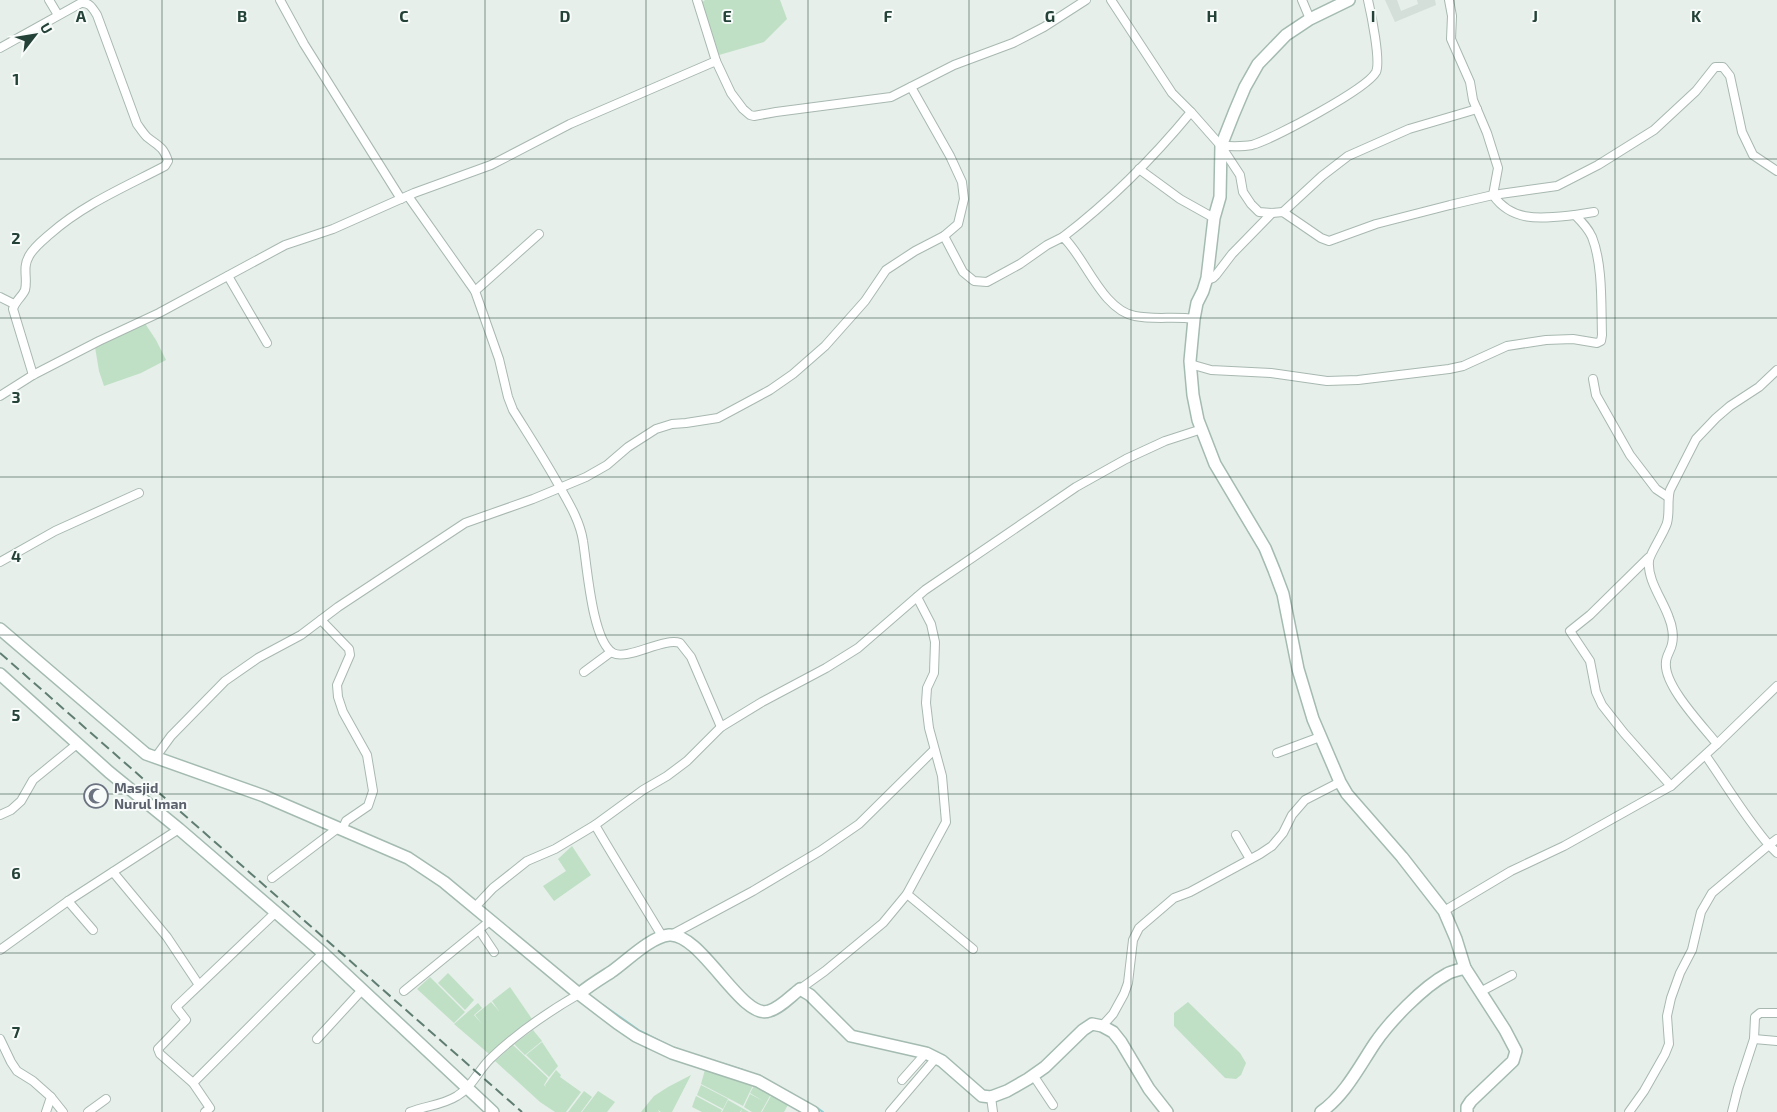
<svg xmlns="http://www.w3.org/2000/svg" width="1777" height="1112" font-family="'Exo 2',sans-serif">
<style>
.built{fill:#d4dfd9}
.green{fill:#bfe0c5}
.lines{fill:none;stroke-linecap:round;stroke-linejoin:round}
.stream{stroke:#8fcfd3;stroke-width:2}
.street-casing{stroke:#a8b8b1;stroke-width:10}
.secondary-casing{stroke:#a4bbb1;stroke-width:14}
.street{stroke:#fff;stroke-width:8}
.secondary{stroke:#fff;stroke-width:11}
.rail{stroke:#5f7d72;stroke-width:2;stroke-dasharray:10 5;stroke-linecap:butt}
.grid{fill:none;stroke:#244237;stroke-width:1;stroke-opacity:0.55}
.labels{text-anchor:middle;stroke-width:4;stroke-linejoin:round;paint-order:stroke}
.worship-label{font-size:14px;font-weight:bold;fill:#5b616d;stroke:#f7fbf9;text-anchor:start}
.grid-label{font-size:16px;text-anchor:middle;font-weight:bold;fill:#244237;stroke:#f7fbf9;stroke-width:4;stroke-linejoin:round;paint-order:stroke}
</style>
<rect width="100%" height="100%" fill="#e6efea"/>
<polygon class="built" points="1385,0 1397,0 1401,11 1418,4 1417,0 1435,0 1436,5 1395,22"/>
<g class="green">
<polygon points="705,0 780,0 787,19 764,42 719,55 701,3"/>
<polygon points="144,322 156,340 166,360 141,373 104,386 99,371 95,347"/>
<polygon points="572,846 591,875 554,901 543,886 566,871 558,859"/>
<polygon points="448,973 474,1000 465,1010 438,983"/>
<polygon points="430,977 465,1012 454,1023 417,989"/>
<polygon points="510,987 532,1019 489,1054 454,1024 478,1003 482,1008 474,1015 482,1024 475,1015 491,1002 499,1011 492,1001"/>
<polygon points="1188,1002 1240,1053 1246,1063 1241,1075 1236,1079 1225,1078 1174,1026 1174,1013"/>
<polygon points="533,1030 542,1041 525,1055 514,1044"/>
<polygon points="542,1042 558,1066 549,1077 526,1055"/>
<polygon points="513,1045 548,1078 544,1085 546,1087 545,1085 556,1070 561,1075 560,1077 581,1092 566,1112 555,1112 540,1102 495,1061"/>
<polygon points="706,1066 754,1083 743,1106 701,1084"/>
<polygon points="691,1075 672,1112 661,1112 658,1110 659,1112 641,1112 654,1096 668,1087"/>
<polygon points="755,1084 771,1094 761,1112 752,1112 744,1107 750,1094 763,1101 750,1093"/>
<polygon points="701,1085 728,1099 723,1109 697,1095"/>
<polygon points="584,1091 592,1097 581,1112 568,1112"/>
<polygon points="598,1091 615,1102 607,1112 582,1112"/>
<polygon points="772,1094 789,1103 784,1112 762,1112"/>
<polygon points="696,1096 722,1110 721,1112 702,1112 692,1107"/>
<polygon points="728,1100 749,1112 741,1112 742,1109 740,1112 722,1112"/>
</g>
<g class="lines">
<g class="stream">
<polyline points="146,747 155,752"/>
<polyline points="603,1005 640,1031 676,1049"/>
<polyline points="695,1055 743,1070"/>
<polyline points="759,1076 792,1094"/>
<polyline points="816,1107 823,1112"/>
</g>
<g class="street-casing">
<g id="street">
<polyline points="49,0 58,15"/>
<polyline points="280,0 304,44 401,199"/>
<polyline points="697,0 716,61"/>
<polyline points="1111,0 1172,93 1191,112 1221,146 1240,175 1243,192 1251,204 1259,212 1272,213 1283,212 1321,238 1329,241 1376,224 1450,205 1493,195 1557,186 1598,165 1654,130 1696,91 1715,67 1723,67 1730,76 1742,132 1753,155 1777,171"/>
<polyline points="1302,0 1310,19"/>
<path d="M0,48L81,3C90,2 93,9 97,15L137,124C140,128 143,133 147,137C158,146 163,146 168,161L165,166C125,187 84,204 50,234C42,241 34,247 29,256C22,268 28,278 25,290C22,297 15,301 13,309L33,375"/>
<path d="M1221,146C1231,146 1242,147 1252,145C1273,139 1367,89 1376,72C1381,61 1371,13 1368,0"/>
<polyline points="1139,169 1180,199 1214,218"/>
<path d="M408,196L475,291L499,359L508,397L513,410C528,434 543,457 557,482C567,500 580,520 583,541C587,565 592,641 613,653C627,661 664,637 680,643L691,657L721,727"/>
<polyline points="1283,212 1322,176 1348,156 1409,129 1477,109"/>
<polyline points="1575,215 1594,212"/>
<path d="M944,236L963,272L974,281L987,282L1020,264L1047,245L1063,237C1085,257 1102,310 1135,316C1154,320 1175,316 1194,319"/>
<path d="M1063,237C1110,201 1153,158 1191,112"/>
<polyline points="228,276 267,343"/>
<polyline points="1207,280 1213,278 1216,275 1232,254 1272,213"/>
<polyline points="475,291 539,234"/>
<polyline points="0,297 14,304"/>
<path d="M1190,364L1211,370L1271,373L1327,381L1358,380L1449,369L1463,366L1507,346L1546,340L1573,339L1597,343L1601,341L1602,335C1601,305 1603,265 1592,237C1588,228 1582,222 1575,215C1545,218 1513,224 1493,195L1498,168L1487,133L1473,100L1470,82L1451,39L1452,16L1449,0"/>
<polyline points="1593,379 1596,395 1630,455 1656,489 1668,497"/>
<polyline points="0,396 33,375 99,341 159,313 285,245 333,229 414,193 491,165 570,124 716,61 731,93 743,109 750,115 754,116 776,112 891,97 954,65 1013,43 1044,27 1086,0"/>
<polyline points="1648,558 1590,615 1570,631 1590,661 1596,692 1602,705 1624,733 1671,786"/>
<polyline points="0,562 55,531 139,493"/>
<polyline points="321,620 349,649 350,655 337,685 338,697 343,712 367,755 373,791 368,806 346,821 342,830"/>
<polyline points="584,672 611,652"/>
<polyline points="1717,744 1777,686"/>
<polyline points="1277,753 1320,737"/>
<path d="M1706,756C1727,786 1745,817 1769,845L1777,839"/>
<polyline points="155,758 171,736 225,681 258,658 301,635 338,607 465,523 533,499 586,477 607,465 628,447 656,429 672,424 686,423 718,418 770,390 793,374 825,346 865,301 886,270 915,251 944,236 958,224 964,199 962,182 950,156 911,87"/>
<polyline points="0,815 11,810 21,801 33,780 77,744"/>
<polyline points="1236,835 1250,859"/>
<polyline points="113,872 167,937 199,985"/>
<polyline points="272,878 338,828"/>
<polyline points="907,894 973,949"/>
<polyline points="68,901 93,930"/>
<polyline points="475,907 493,888 527,861 555,849 595,825"/>
<path d="M1444,911L1511,871L1564,846L1671,786L1717,744C1702,725 1663,685 1666,662C1666,656 1671,650 1672,644C1674,636 1672,625 1669,618C1663,600 1647,580 1649,561C1649,555 1664,533 1667,523C1670,512 1667,501 1670,490L1696,439L1716,418L1730,406L1759,387L1777,370"/>
<polyline points="480,931 494,952"/>
<polyline points="671,935 753,891 820,851 859,824 934,750"/>
<path d="M662,936C640,899 617,863 595,825L643,790L667,776L687,761L721,727L762,702L826,668L858,648L925,590L1076,487L1126,459L1165,441L1202,429"/>
<polyline points="0,950 68,901 179,829"/>
<polyline points="800,989 825,971 883,923 907,894 946,822 942,776 929,728 926,703 927,688 934,673 935,642 931,624 917,597"/>
<polyline points="404,991 491,920"/>
<polyline points="1480,992 1512,975"/>
<polyline points="1102,1026 1113,1014 1124,994 1128,983 1133,940 1139,928 1174,898 1190,892 1260,854 1272,846 1283,833 1292,815 1305,800 1340,782"/>
<polyline points="0,1039 11,1062 17,1071 33,1081 51,1097 46,1112"/>
<polyline points="317,1039 362,990"/>
<polyline points="1754,1039 1777,1041"/>
<polyline points="1033,1075 1053,1105"/>
<polyline points="902,1080 926,1053"/>
<polyline points="193,1083 323,953"/>
<polyline points="51,1097 63,1112"/>
<polyline points="991,1097 993,1112"/>
<polyline points="88,1112 106,1099"/>
<polyline points="205,1112 210,1108 193,1083 160,1054 158,1049 186,1020 176,1007 276,912"/>
<path d="M410,1112C425,1106 443,1105 457,1096C472,1087 478,1071 490,1059C516,1034 548,1012 579,994"/>
<polyline points="890,1112 936,1058"/>
<polyline points="1629,1112 1644,1091 1665,1054 1669,1044 1667,1016 1671,998 1680,973 1692,950 1701,912 1712,893 1769,845 1777,853"/>
<polyline points="1732,1112 1738,1088 1754,1039 1755,1017 1760,1013 1777,1013"/>
</g>
</g>
<g class="secondary-casing">
<g id="secondary">
<polyline points="1349,0 1310,19 1286,35 1258,64 1245,87 1234,113 1221,146 1220,197 1214,218 1207,278 1203,291 1197,303 1194,319 1190,361 1193,395 1198,420 1215,464 1265,548 1274,570 1283,594 1298,669 1313,719 1340,782 1347,794 1402,857 1444,911 1456,939 1465,968 1505,1030 1516,1051 1513,1061 1471,1101 1467,1107 1467,1112"/>
<polyline points="0,629 146,754 264,796 408,858 444,882 579,994 617,1023 636,1036 672,1053 758,1081 813,1112"/>
<polyline points="0,674 109,772 179,829 323,953 493,1112"/>
<path d="M579,994C590,985 600,979 611,972C627,961 650,937 669,935C701,932 742,1021 769,1011C780,1008 791,996 800,989L810,995L851,1036L926,1053L942,1061L982,1096L991,1097L1007,1091L1028,1079L1045,1067L1083,1030L1092,1024L1102,1026L1113,1032L1121,1042L1149,1089L1167,1112"/>
<path d="M1321,1112C1345,1095 1359,1067 1375,1043C1390,1021 1423,987 1447,974C1452,971 1459,970 1465,968"/>
</g>
</g>
<use href="#street" class="street"/>
<use href="#secondary" class="secondary"/>
<polyline class="rail" points="0,653 522,1112"/>
</g>
<path class="grid" d="M162,0V1112M323,0V1112M485,0V1112M646,0V1112M808,0V1112M969,0V1112M1131,0V1112M1292,0V1112M1454,0V1112M1615,0V1112M0,159H1777M0,318H1777M0,477H1777M0,635H1777M0,794H1777M0,953H1777"/>
<defs>
<g id="mosque-ring" transform="scale(1.25)"><circle r="9.5" fill="#f7fbf9" stroke="#6b7280" stroke-width="1.5"/><path d="M3.5-4.9A6 6 0 1 0 3.5 4.9A5 5 0 1 1 3.5-4.9Z" fill="#6b7280"/></g>
</defs>
<g fill-rule="evenodd">
<use href="#mosque-ring" x="96" y="796"/>
</g>
<g class="labels">
<g class="worship-label">
<text x="114" y="793">Masjid<tspan x="114" dy="16">Nurul Iman</tspan></text>
</g>
</g>
<g class="grid-label">
<text x="81" y="22">A</text>
<text x="242" y="22">B</text>
<text x="404" y="22">C</text>
<text x="565" y="22">D</text>
<text x="727" y="22">E</text>
<text x="888" y="22">F</text>
<text x="1050" y="22">G</text>
<text x="1212" y="22">H</text>
<text x="1373" y="22">I</text>
<text x="1535" y="22">J</text>
<text x="1696" y="22">K</text>
<text x="16" y="85">1</text>
<text x="16" y="244">2</text>
<text x="16" y="403">3</text>
<text x="16" y="562">4</text>
<text x="16" y="721">5</text>
<text x="16" y="879">6</text>
<text x="16" y="1038">7</text>
</g>
<g transform="translate(35 35) rotate(59)" stroke="#f7fbf9" stroke-width="4" paint-order="stroke">
<path d="M0-4L9 19L0 12L-9 19Z" fill="#244237"/>
<text y="-8" font-size="14" font-weight="bold" text-anchor="middle" fill="#244237">U</text>
</g>
</svg>
